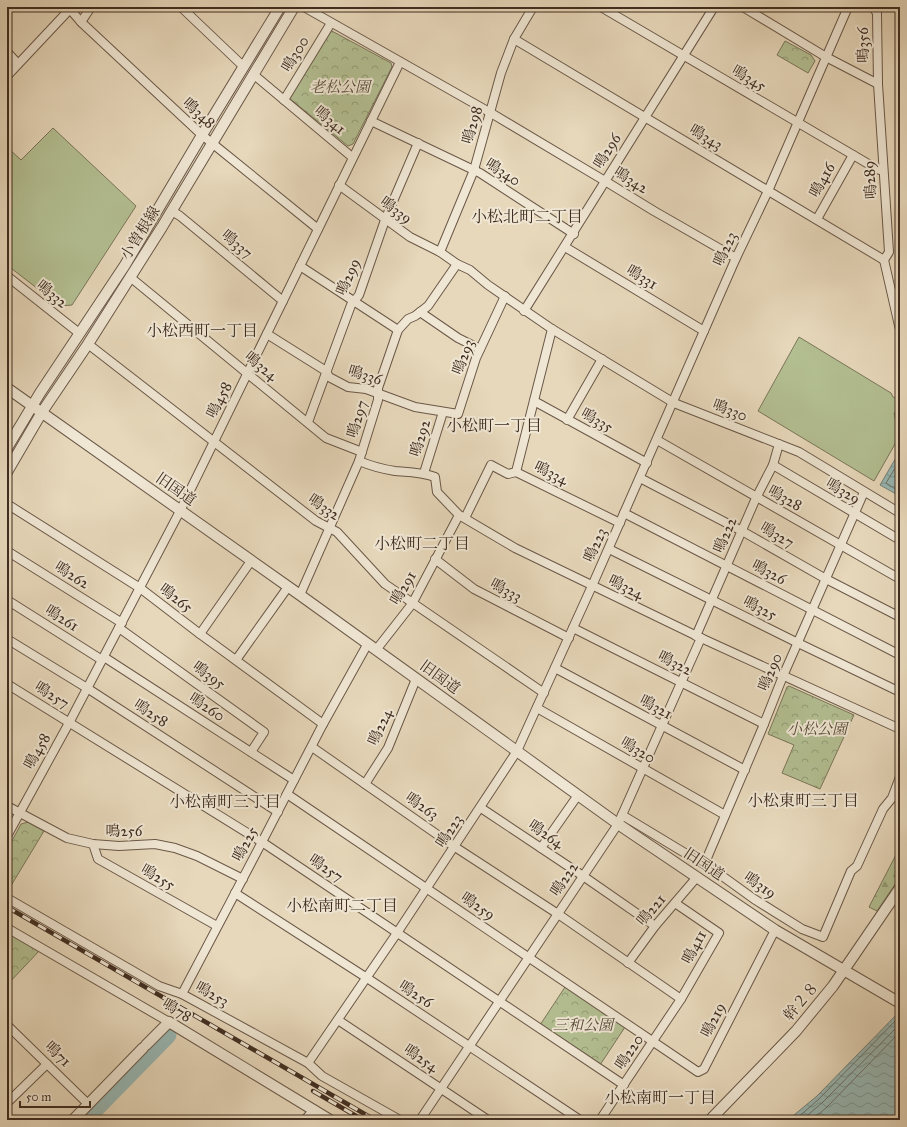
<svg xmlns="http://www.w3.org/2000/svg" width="907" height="1127" font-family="'IM FELL Great Primer','Noto Serif JP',serif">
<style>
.forest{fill:url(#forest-firs);stroke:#7a765a}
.park{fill:url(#park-crowns);stroke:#7a765a}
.pitch{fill:#b3bf92;stroke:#7a765a}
.water{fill:url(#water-waves);stroke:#75817a}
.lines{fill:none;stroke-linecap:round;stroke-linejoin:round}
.shore{stroke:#6c736c;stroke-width:1}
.river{stroke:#98b9b6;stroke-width:17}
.minor-casing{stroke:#6a5848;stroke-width:10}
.tertiary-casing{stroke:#6a5848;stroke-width:12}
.minor{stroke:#efe6d3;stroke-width:8}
.tertiary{stroke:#efe6d3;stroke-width:10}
.rail-casing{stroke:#402d21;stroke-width:4.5}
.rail{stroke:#efe6d3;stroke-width:3;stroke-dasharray:9;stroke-linecap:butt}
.labels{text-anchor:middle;stroke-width:4;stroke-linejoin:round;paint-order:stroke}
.street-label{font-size:15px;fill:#402d21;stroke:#efe6d3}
.park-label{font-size:15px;font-style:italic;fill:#574a38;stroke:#efe6d3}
.neighbourhood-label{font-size:16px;fill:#402d21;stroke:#efe6d3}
</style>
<defs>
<pattern id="forest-firs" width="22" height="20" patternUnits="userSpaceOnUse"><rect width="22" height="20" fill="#b3bf92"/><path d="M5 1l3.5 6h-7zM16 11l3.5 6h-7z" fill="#939c77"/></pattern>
<pattern id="park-crowns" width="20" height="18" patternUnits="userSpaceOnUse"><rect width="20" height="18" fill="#b3bf92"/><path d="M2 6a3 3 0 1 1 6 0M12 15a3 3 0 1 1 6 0" fill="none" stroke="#939c77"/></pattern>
<pattern id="water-waves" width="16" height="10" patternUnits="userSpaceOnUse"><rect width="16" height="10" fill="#98b9b6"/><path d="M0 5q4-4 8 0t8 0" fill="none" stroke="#7d9794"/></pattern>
</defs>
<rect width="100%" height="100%" fill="#e7d8bb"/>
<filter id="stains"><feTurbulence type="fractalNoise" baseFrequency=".005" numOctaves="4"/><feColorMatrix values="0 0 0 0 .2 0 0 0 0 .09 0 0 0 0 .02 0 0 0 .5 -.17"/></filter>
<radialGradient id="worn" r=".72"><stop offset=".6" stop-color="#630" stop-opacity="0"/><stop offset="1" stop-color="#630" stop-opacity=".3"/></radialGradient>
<polygon class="forest" points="900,847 900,877 877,911 869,907"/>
<g class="park">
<polygon points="897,7 900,7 900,64"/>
<polygon points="330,30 391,63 392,67 353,144 348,146 289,98"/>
<polygon points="785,41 811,55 815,61 808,73 777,55"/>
<polygon points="789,686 854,715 820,789 782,773 794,745 768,734 787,687"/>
<polygon points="28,822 44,831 9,889 7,888 7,850 21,824"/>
<polygon points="7,931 40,950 7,985"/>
<polygon points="567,984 627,1024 600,1065 540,1025"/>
</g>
<g class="pitch">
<polygon points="53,128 136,206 72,305 60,306 7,265 7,147 21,160"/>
<polygon points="799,337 891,393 893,397 900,400 899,411 894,413 899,437 874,481 758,411"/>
</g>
<g class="water">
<polygon points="897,456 900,457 900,492 898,495 880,485"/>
<polygon points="900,1011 900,1120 788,1120 817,1096"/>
</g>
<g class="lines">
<g class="shore">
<polyline points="900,460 886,483 897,490 900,490"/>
<polyline points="795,1120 819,1099 900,1016"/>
<polyline points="802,1120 823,1102 900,1024"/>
<polyline points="812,1120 827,1107 900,1032"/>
</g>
<polyline class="river" points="85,1120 168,1035"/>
<g class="minor-casing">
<g id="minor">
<polyline points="68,7 81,22 202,135 318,229"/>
<polyline points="181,7 244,67"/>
<polyline points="304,7 491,113 605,181 654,211 736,258"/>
<polyline points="601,7 877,169 883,171"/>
<polyline points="743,7 826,57 878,84 889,252 884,260 900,330"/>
<polyline points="873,7 877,13 878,84"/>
<polyline points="81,22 91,7"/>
<polyline points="514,39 884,260"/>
<polyline points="7,52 18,64"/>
<polyline points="253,74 352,157"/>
<polyline points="7,76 70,9"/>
<polyline points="284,100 331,23"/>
<polyline points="371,121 480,173 574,234"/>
<polyline points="339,185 410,237 440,252 457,264 470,270 488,285 552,329 674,403 799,452 900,513"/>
<polyline points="172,211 180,216 283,301"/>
<polyline points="817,219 853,155"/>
<polyline points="565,247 704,331"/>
<polyline points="440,252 474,170 501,73 514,39 533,7"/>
<polyline points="300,266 398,330"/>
<polyline points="7,276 79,333"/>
<polyline points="130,277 326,438 362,452"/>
<polyline points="524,311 714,7"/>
<polyline points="420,312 458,338 480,349"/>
<polyline points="267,334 326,371 329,377 348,387 366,389 415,407 458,414 476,358 505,296"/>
<polyline points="88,344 316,521 337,532 385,584 544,693"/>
<polyline points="534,401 647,463"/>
<polyline points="567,420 602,359"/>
<polyline points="308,422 351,305 359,295 385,220 418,143"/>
<polyline points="657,440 900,579"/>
<path d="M359,461C371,466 382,469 395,471C409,472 422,472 435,477L437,492L459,515L515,548L701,638L900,729"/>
<polyline points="773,465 900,540"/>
<polyline points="516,472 552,329"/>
<polyline points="516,472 620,523"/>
<polyline points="424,473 443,412"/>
<polyline points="640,478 742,531 826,579 900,617"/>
<polyline points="7,504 140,588 200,634 323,724"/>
<polyline points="624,513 900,655"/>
<polyline points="465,518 491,465 508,474 516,472"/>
<polyline points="609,549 798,643 900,692"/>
<polyline points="7,551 122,623"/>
<polyline points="435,559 474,589 569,638"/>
<polyline points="300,595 359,461 378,400 378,388 398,330 408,319 415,316 428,306 457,264"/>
<polyline points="7,600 102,660"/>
<polyline points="119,628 264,732 251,752"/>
<polyline points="573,628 764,724"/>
<polyline points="200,634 251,561"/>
<polyline points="696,636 756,498 773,465 779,444"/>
<polyline points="7,639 87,688 278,812"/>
<polyline points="376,650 412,604 459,515"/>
<polyline points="104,657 294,780"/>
<polyline points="236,660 288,587"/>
<polyline points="555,668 745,770"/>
<polyline points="7,684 262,842 624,1085"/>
<polyline points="537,708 725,815"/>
<polyline points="312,747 455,847 558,914 681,999"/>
<polyline points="365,784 388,748 416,679"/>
<polyline points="287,794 698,1072 704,1069 775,930"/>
<polyline points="7,806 67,838 93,844 119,846 155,844 175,848 197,856 243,879"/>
<polyline points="481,808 583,876 655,926"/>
<polyline points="622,815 718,873 754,899 802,929 823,937 851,871 857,866 883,809 892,798 900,777"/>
<polyline points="7,836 69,723 180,511 400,62"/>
<polyline points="93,844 98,859 217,926"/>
<polyline points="541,848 578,795"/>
<polyline points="704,865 762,729 783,676 864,492"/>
<polyline points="235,893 367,978 580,1120"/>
<polyline points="7,898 159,986 182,994 308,1063 322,1076 400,1120"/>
<polyline points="7,928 169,1022"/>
<polyline points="628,963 655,926 697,877"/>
<polyline points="182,994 262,842 323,724 367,645"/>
<polyline points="338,1020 488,1120"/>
<polyline points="7,1025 88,1104"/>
<polyline points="308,1063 397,933 517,751 592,586 736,258 768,191 848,7"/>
<polyline points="7,1103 47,1064"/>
<polyline points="420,1120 618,824 701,638"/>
<polyline points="600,1120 681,999 719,933 675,903"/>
</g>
</g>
<g class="tertiary-casing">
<g id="tertiary">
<polyline points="7,388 300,595 618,824 775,930 900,1003"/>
<polyline points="7,448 40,393 125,265 202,135 280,7"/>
<polyline points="7,472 42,412 88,344 162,227 294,7"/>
<polyline points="146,1045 169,1022 330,1120"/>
<polyline points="7,1119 8,1120"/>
<polyline points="73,1120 143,1048"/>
<polyline points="306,1120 314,1111"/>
<polyline points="710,1120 796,1031 833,986 900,888"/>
</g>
</g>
<use href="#minor" class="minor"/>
<use href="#tertiary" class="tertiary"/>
<g class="rail-casing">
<g id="rail">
<polyline points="7,907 375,1120"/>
<polyline points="313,1091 363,1120"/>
</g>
</g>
<use href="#rail" class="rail"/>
</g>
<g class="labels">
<g class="street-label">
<text transform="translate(863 45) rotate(-90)" y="5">鳴356</text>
<text transform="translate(295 54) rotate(-59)" y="5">鳴300</text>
<text transform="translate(749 78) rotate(30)" y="5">鳴345</text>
<text transform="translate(199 113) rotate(42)" y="5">鳴348</text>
<text transform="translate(330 120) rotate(40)" y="5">鳴341</text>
<text transform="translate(472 125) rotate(-74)" y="5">鳴298</text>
<text transform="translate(706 137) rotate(31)" y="5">鳴343</text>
<text transform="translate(607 151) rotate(-58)" y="5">鳴296</text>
<text transform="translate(503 172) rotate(32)" y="5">鳴340</text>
<text transform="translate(631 180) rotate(32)" y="5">鳴342</text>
<text transform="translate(822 180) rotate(-61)" y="5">鳴416</text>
<text transform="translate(870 180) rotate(-94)" y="5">鳴289</text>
<text transform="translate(396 210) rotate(36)" y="5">鳴339</text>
<text transform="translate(140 233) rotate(-58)" y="5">小曽根線</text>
<text transform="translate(237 244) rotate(40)" y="5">鳴337</text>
<text transform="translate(725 249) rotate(-65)" y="5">鳴223</text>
<text transform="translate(348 277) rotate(-66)" y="5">鳴299</text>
<text transform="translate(642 277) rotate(31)" y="5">鳴331</text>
<text transform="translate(52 294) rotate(39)" y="5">鳴332</text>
<text transform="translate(463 357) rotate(-69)" y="5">鳴293</text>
<text transform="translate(261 366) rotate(39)" y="5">鳴324</text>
<text transform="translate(365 375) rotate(17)" y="5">鳴336</text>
<text transform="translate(219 400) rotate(-63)" y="5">鳴458</text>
<text transform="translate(730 410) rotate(21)" y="5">鳴330</text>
<text transform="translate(357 419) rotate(-73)" y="5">鳴297</text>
<text transform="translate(597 420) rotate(29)" y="5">鳴335</text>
<text transform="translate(420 438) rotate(-73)" y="5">鳴292</text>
<text transform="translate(551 473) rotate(26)" y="5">鳴334</text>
<text transform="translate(176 489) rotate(35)" y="5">旧国道</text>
<text transform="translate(843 491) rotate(30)" y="5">鳴329</text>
<text transform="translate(785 498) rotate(29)" y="5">鳴328</text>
<text transform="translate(324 507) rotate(34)" y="5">鳴332</text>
<text transform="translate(725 535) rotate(-67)" y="5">鳴222</text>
<text transform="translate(777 535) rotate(30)" y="5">鳴327</text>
<text transform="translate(595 545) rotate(-66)" y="5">鳴223</text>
<text transform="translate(769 572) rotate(27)" y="5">鳴326</text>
<text transform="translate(72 575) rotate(32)" y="5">鳴262</text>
<text transform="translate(626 587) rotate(26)" y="5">鳴324</text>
<text transform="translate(403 588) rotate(-59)" y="5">鳴291</text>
<text transform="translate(506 590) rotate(28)" y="5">鳴333</text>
<text transform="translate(176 598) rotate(37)" y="5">鳴265</text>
<text transform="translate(760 608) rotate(27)" y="5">鳴325</text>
<text transform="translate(62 618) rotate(32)" y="5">鳴261</text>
<text transform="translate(675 663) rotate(27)" y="5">鳴322</text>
<text transform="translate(770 672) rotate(-67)" y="5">鳴290</text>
<text transform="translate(209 675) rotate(36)" y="5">鳴395</text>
<text transform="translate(440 677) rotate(36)" y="5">旧国道</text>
<text transform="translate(52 695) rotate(32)" y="5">鳴257</text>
<text transform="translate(207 707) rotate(33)" y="5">鳴260</text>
<text transform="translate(656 707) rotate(28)" y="5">鳴321</text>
<text transform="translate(151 713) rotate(33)" y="5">鳴258</text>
<text transform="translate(380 727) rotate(-65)" y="5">鳴224</text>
<text transform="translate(638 750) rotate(30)" y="5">鳴320</text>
<text transform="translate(37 751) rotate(-61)" y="5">鳴458</text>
<text transform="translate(422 806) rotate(35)" y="5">鳴263</text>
<text x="124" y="836">鳴256</text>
<text transform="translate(449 831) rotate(-57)" y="5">鳴223</text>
<text transform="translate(546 834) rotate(34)" y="5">鳴264</text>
<text transform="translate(245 844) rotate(-62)" y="5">鳴225</text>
<text transform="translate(704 864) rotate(34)" y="5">旧国道</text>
<text transform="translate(326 868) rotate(34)" y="5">鳴257</text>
<text transform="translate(158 877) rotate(30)" y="5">鳴255</text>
<text transform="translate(564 879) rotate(-56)" y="5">鳴222</text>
<text transform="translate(760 885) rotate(34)" y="5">鳴319</text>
<text transform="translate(478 906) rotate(34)" y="5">鳴259</text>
<text transform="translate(651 910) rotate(-50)" y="5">鳴221</text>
<text transform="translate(694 947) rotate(-62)" y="5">鳴411</text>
<text transform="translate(212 994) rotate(29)" y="5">鳴253</text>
<text transform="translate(416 994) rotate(33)" y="5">鳴256</text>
<text transform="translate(801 1001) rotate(-50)" y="5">幹２８</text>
<text transform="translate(177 1010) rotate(31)" y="5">鳴78</text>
<text transform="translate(713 1020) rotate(-63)" y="5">鳴219</text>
<text transform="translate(629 1052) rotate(-56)" y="5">鳴220</text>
<text transform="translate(58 1054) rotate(44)" y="5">鳴71</text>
<text transform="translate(421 1058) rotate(34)" y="5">鳴254</text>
</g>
<g class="park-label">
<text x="340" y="92">老松公園</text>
<text x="817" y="734">小松公園</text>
<text x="583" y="1030">三和公園</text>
</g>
<g class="neighbourhood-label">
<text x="527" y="222">小松北町二丁目</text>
<text x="202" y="336">小松西町一丁目</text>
<text x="494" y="431">小松町一丁目</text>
<text x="422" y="549">小松町二丁目</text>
<text x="803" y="806">小松東町三丁目</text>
<text x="225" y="807">小松南町三丁目</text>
<text x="342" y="911">小松南町二丁目</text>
<text x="660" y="1103">小松南町一丁目</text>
</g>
</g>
<rect width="907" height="1127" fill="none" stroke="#e7d8bb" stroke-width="24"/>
<rect x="8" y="8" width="891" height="1111" fill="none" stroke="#402d21" stroke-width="2"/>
<rect x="12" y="12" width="883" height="1103" fill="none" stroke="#402d21"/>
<path d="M20 1101v6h70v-6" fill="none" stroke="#402d21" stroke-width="2"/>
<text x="26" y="1101" font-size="12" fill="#402d21" stroke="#efe6d3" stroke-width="3" paint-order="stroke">50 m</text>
<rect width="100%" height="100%" filter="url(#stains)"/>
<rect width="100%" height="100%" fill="url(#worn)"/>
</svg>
